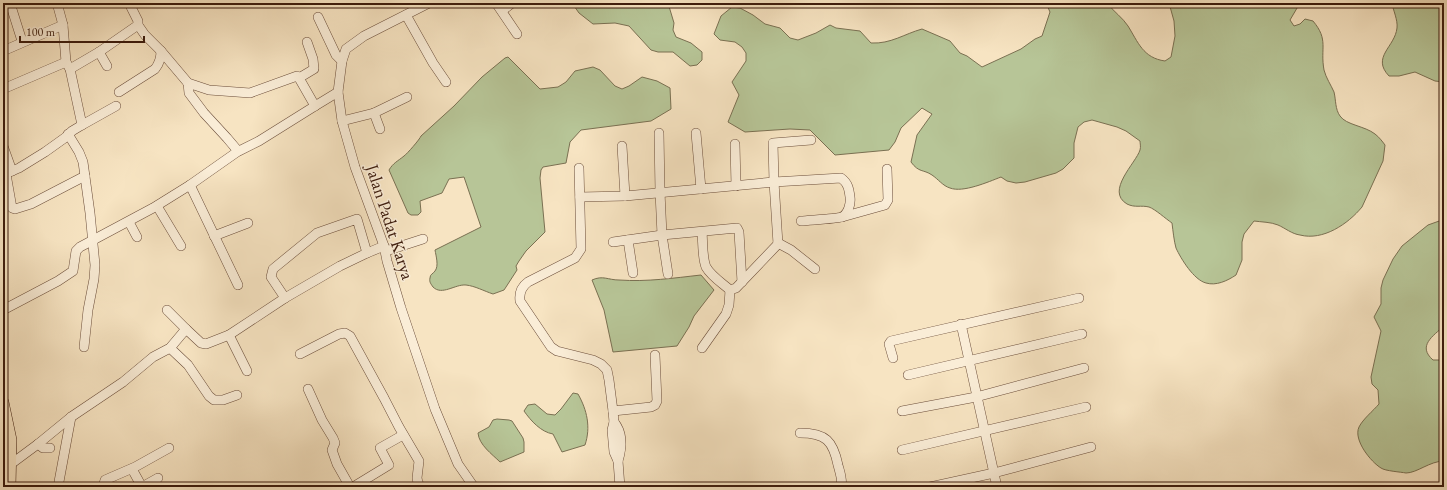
<svg xmlns="http://www.w3.org/2000/svg" width="1447" height="490" font-family="'EB Garamond',serif">
<style>
.green{fill:#b7c597;stroke:#7a7052}
.lines{fill:none;stroke-linecap:round;stroke-linejoin:round}
.minor-casing{stroke:#6b4d3a;stroke-width:10}
.major-casing{stroke:#3c1b0c;stroke-width:12}
.minor{stroke:#faedd7;stroke-width:9}
.major{stroke:#f7e4c2;stroke-width:11}
.labels{text-anchor:middle;stroke-width:3;stroke-linejoin:round;paint-order:stroke}
.street-label{font-size:18px;fill:#3c1b0c;stroke:#faedd7}
</style>
<rect width="100%" height="100%" fill="#f7e4c2"/>
<filter id="stains"><feTurbulence type="fractalNoise" baseFrequency=".005" numOctaves="4"/><feColorMatrix values="0 0 0 0 .2 0 0 0 0 .09 0 0 0 0 .02 0 0 0 .5 -.17"/></filter>
<radialGradient id="worn" r=".72"><stop offset=".6" stop-color="#630" stop-opacity="0"/><stop offset="1" stop-color="#630" stop-opacity=".3"/></radialGradient>
<g class="green">
<polygon points="572,3 668,3 674,23 673,30 676,37 691,43 702,52 702,60 697,65 690,66 673,52 658,52 651,50 629,26 615,23 593,24 579,13"/>
<path d="M1046,3H1107C1113,11 1123,18 1128,26C1138,42 1143,58 1165,61L1171,57L1175,36L1174,21L1169,3H1300L1290,20L1294,26L1300,24L1305,19L1313,21C1329,40 1320,48 1324,70C1326,78 1331,85 1334,92C1336,100 1335,109 1340,116C1346,125 1365,126 1375,134C1379,137 1382,141 1385,145L1383,161L1362,207C1348,224 1323,241 1300,235C1292,234 1285,228 1278,225C1271,222 1261,222 1254,221L1244,234L1242,242V260L1236,275C1227,281 1216,286 1206,283C1194,280 1181,259 1176,248C1174,241 1173,231 1172,223C1166,219 1155,209 1149,207C1141,205 1135,208 1127,204C1105,191 1136,163 1140,150C1141,147 1140,143 1140,141L1126,131L1117,127L1092,120L1084,122L1078,127L1074,143V158L1063,169L1056,173L1025,182L1016,183L1007,181L1001,177C988,182 963,193 950,188C943,186 938,179 932,175C923,169 919,173 911,162L917,135L932,114L922,108L901,128L895,142L889,150L835,155L810,130L790,129L745,132L728,122L739,95L732,82L746,61V53L742,47L735,42L720,40L714,34L721,16L732,7L740,8L753,15L765,24L780,28L790,38L798,40L816,33L830,25L836,28L860,31L871,43C891,44 904,34 922,29L950,41L960,53L967,56L982,67L1021,49L1035,39L1042,36L1050,12Z"/>
<path d="M1392,3H1444V82L1435,81L1415,72L1399,76H1389C1371,57 1395,47 1397,28C1398,20 1393,10 1392,3Z"/>
<path d="M508,57L540,89L558,87L566,82L575,71L593,67L600,70L615,86L622,89L629,86L642,77L657,81L670,88L671,109L651,121L581,130L570,142L566,163L543,167L541,170L540,178L545,232L526,251L519,261L516,266L517,270L506,287L504,290L493,294C484,291 475,286 466,285C455,284 442,296 433,287C431,284 429,282 430,278C430,274 433,274 435,271C439,266 436,256 435,250L481,227L464,177L449,179L442,193L420,201L421,212L418,215H411L408,213L389,170C393,163 398,161 404,156C407,154 420,139 421,136L454,106L482,77L505,58Z"/>
<path d="M1442,220H1444V326C1433,336 1417,346 1433,360H1444V461C1430,461 1417,473 1406,473C1401,472 1385,471 1381,468C1371,462 1353,440 1359,427C1363,419 1373,411 1379,404L1378,390L1372,384L1371,377L1381,331L1374,317L1381,304V288L1383,280L1393,259L1402,246L1428,225Z"/>
<path d="M701,275L714,290L694,316L689,327L677,346L613,352L604,310L592,280C603,275 608,280 619,280C647,282 674,278 701,275Z"/>
<path d="M573,393L578,394C587,410 591,427 585,445L562,452L553,434C541,432 531,421 524,411L528,405L535,404L547,414L555,415L561,409Z"/>
<path d="M497,419L509,420L512,421L523,438L524,442V452L500,462C492,454 479,445 478,433L489,427L493,420Z"/>
</g>
<g class="lines">
<g class="minor-casing">
<g id="minor">
<polyline points="10,3 22,41"/>
<polyline points="129,3 138,21 138,25 145,35 161,51 188,83 209,90 250,93 297,76 299,78 315,106 338,92"/>
<polyline points="429,3 364,36 346,49 342,61 338,92 342,121 355,167 384,246 387,261 401,308 435,409 458,464 474,487"/>
<polyline points="496,3 517,34"/>
<polyline points="502,11 512,3"/>
<polyline points="406,15 433,63 446,82"/>
<polyline points="318,17 336,55 342,61"/>
<polyline points="3,51 63,25"/>
<polyline points="99,52 107,66"/>
<polyline points="70,69 99,52 138,25"/>
<polyline points="299,78 314,69 313,59 307,42"/>
<polyline points="188,83 189,93 204,113 227,138 238,151"/>
<polyline points="3,89 66,62"/>
<path d="M119,92L155,69C159,64 161,58 161,51"/>
<polyline points="374,113 380,129"/>
<polyline points="342,121 374,113 407,97"/>
<polyline points="82,125 116,106"/>
<polyline points="659,133 660,192 662,235 668,274"/>
<polyline points="696,133 701,189"/>
<polyline points="68,134 79,152 83,162 90,213 95,265 94,279 88,310 84,347"/>
<polyline points="735,144 736,186"/>
<polyline points="3,146 12,171"/>
<polyline points="622,146 625,196"/>
<path d="M579,168L581,249L575,258L528,282C521,287 519,293 520,301L551,347L557,351L593,360L601,364L607,370L609,380L613,411L614,422L612,430L614,452L618,461L620,487"/>
<polyline points="6,174 12,208 15,209 31,204 85,176"/>
<polyline points="3,175 19,168 45,152 66,137 72,131 82,125 70,69 66,62 63,25 57,3"/>
<polyline points="190,185 238,285"/>
<path d="M580,197L625,196L774,182L841,178C848,183 849,189 850,197C851,204 848,214 842,217C835,219 809,220 801,221"/>
<polyline points="157,206 181,246"/>
<polyline points="842,217 885,205 888,200 887,169"/>
<polyline points="129,222 137,237"/>
<path d="M702,232C703,242 702,257 706,267C711,276 722,283 730,290L736,288L778,244L774,182L773,143L811,140"/>
<polyline points="214,236 248,223"/>
<polyline points="628,240 633,273"/>
<polyline points="613,242 662,235 737,228 739,232 742,282"/>
<polyline points="778,243 791,250 815,269"/>
<polyline points="386,251 423,239"/>
<polyline points="285,298 340,266 367,253"/>
<polyline points="3,310 58,281 73,271 76,251 80,247 153,208 190,185 237,152 259,141 315,106"/>
<polyline points="167,310 186,329"/>
<polyline points="961,324 997,487"/>
<polyline points="229,335 247,371"/>
<polyline points="170,348 188,365 209,396 214,400 223,400 237,395"/>
<polyline points="702,348 726,314 729,305 730,290"/>
<polyline points="300,354 339,334 345,333 350,336 384,398 399,427 419,461 417,478 418,483 421,487"/>
<polyline points="893,358 889,344 891,341 1079,298"/>
<polyline points="908,375 1082,334"/>
<polyline points="308,389 322,420 333,438 335,443 332,450 337,464 350,487"/>
<polyline points="613,411 651,407 655,405 657,401 655,355"/>
<polyline points="902,411 976,397 1084,368"/>
<path d="M614,422C623,433 622,448 618,461"/>
<path d="M800,433C826,433 833,441 838,465C840,473 843,480 841,487"/>
<polyline points="38,444 43,448 50,448"/>
<polyline points="902,450 1086,407"/>
<polyline points="11,464 38,444 71,417 123,382 153,357 170,348 186,329 201,343 206,344 229,335 285,298 271,277 273,269 317,233 357,219 367,253 384,246"/>
<polyline points="132,469 142,487"/>
<polyline points="58,487 71,417"/>
<polyline points="103,487 105,480 135,467 169,448"/>
<polyline points="142,487 158,478"/>
<polyline points="353,487 389,465 380,448 403,435"/>
<polyline points="930,487 994,473 1091,447"/>
</g>
</g>
<g class="major-casing">
<polyline id="major" points="3,402 11,440 10,487"/>
</g>
<use href="#minor" class="minor"/>
<use href="#major" class="major"/>
</g>
<g class="labels">
<g class="street-label">
<text transform="translate(390 222) rotate(72)" y="6">Jalan Padat Karya</text>
</g>
</g>
<rect width="1447" height="490" fill="none" stroke="#f7e4c2" stroke-width="16"/>
<rect x="4" y="4" width="1439" height="482" fill="none" stroke="#3c1b0c" stroke-width="2"/>
<rect x="8" y="8" width="1431" height="474" fill="none" stroke="#3c1b0c"/>
<path d="M20 36v6h124v-6" fill="none" stroke="#3c1b0c" stroke-width="2"/>
<text x="26" y="36" font-size="12" fill="#3c1b0c" stroke="#faedd7" stroke-width="3" paint-order="stroke">100 m</text>
<rect width="100%" height="100%" filter="url(#stains)"/>
<rect width="100%" height="100%" fill="url(#worn)"/>
</svg>
